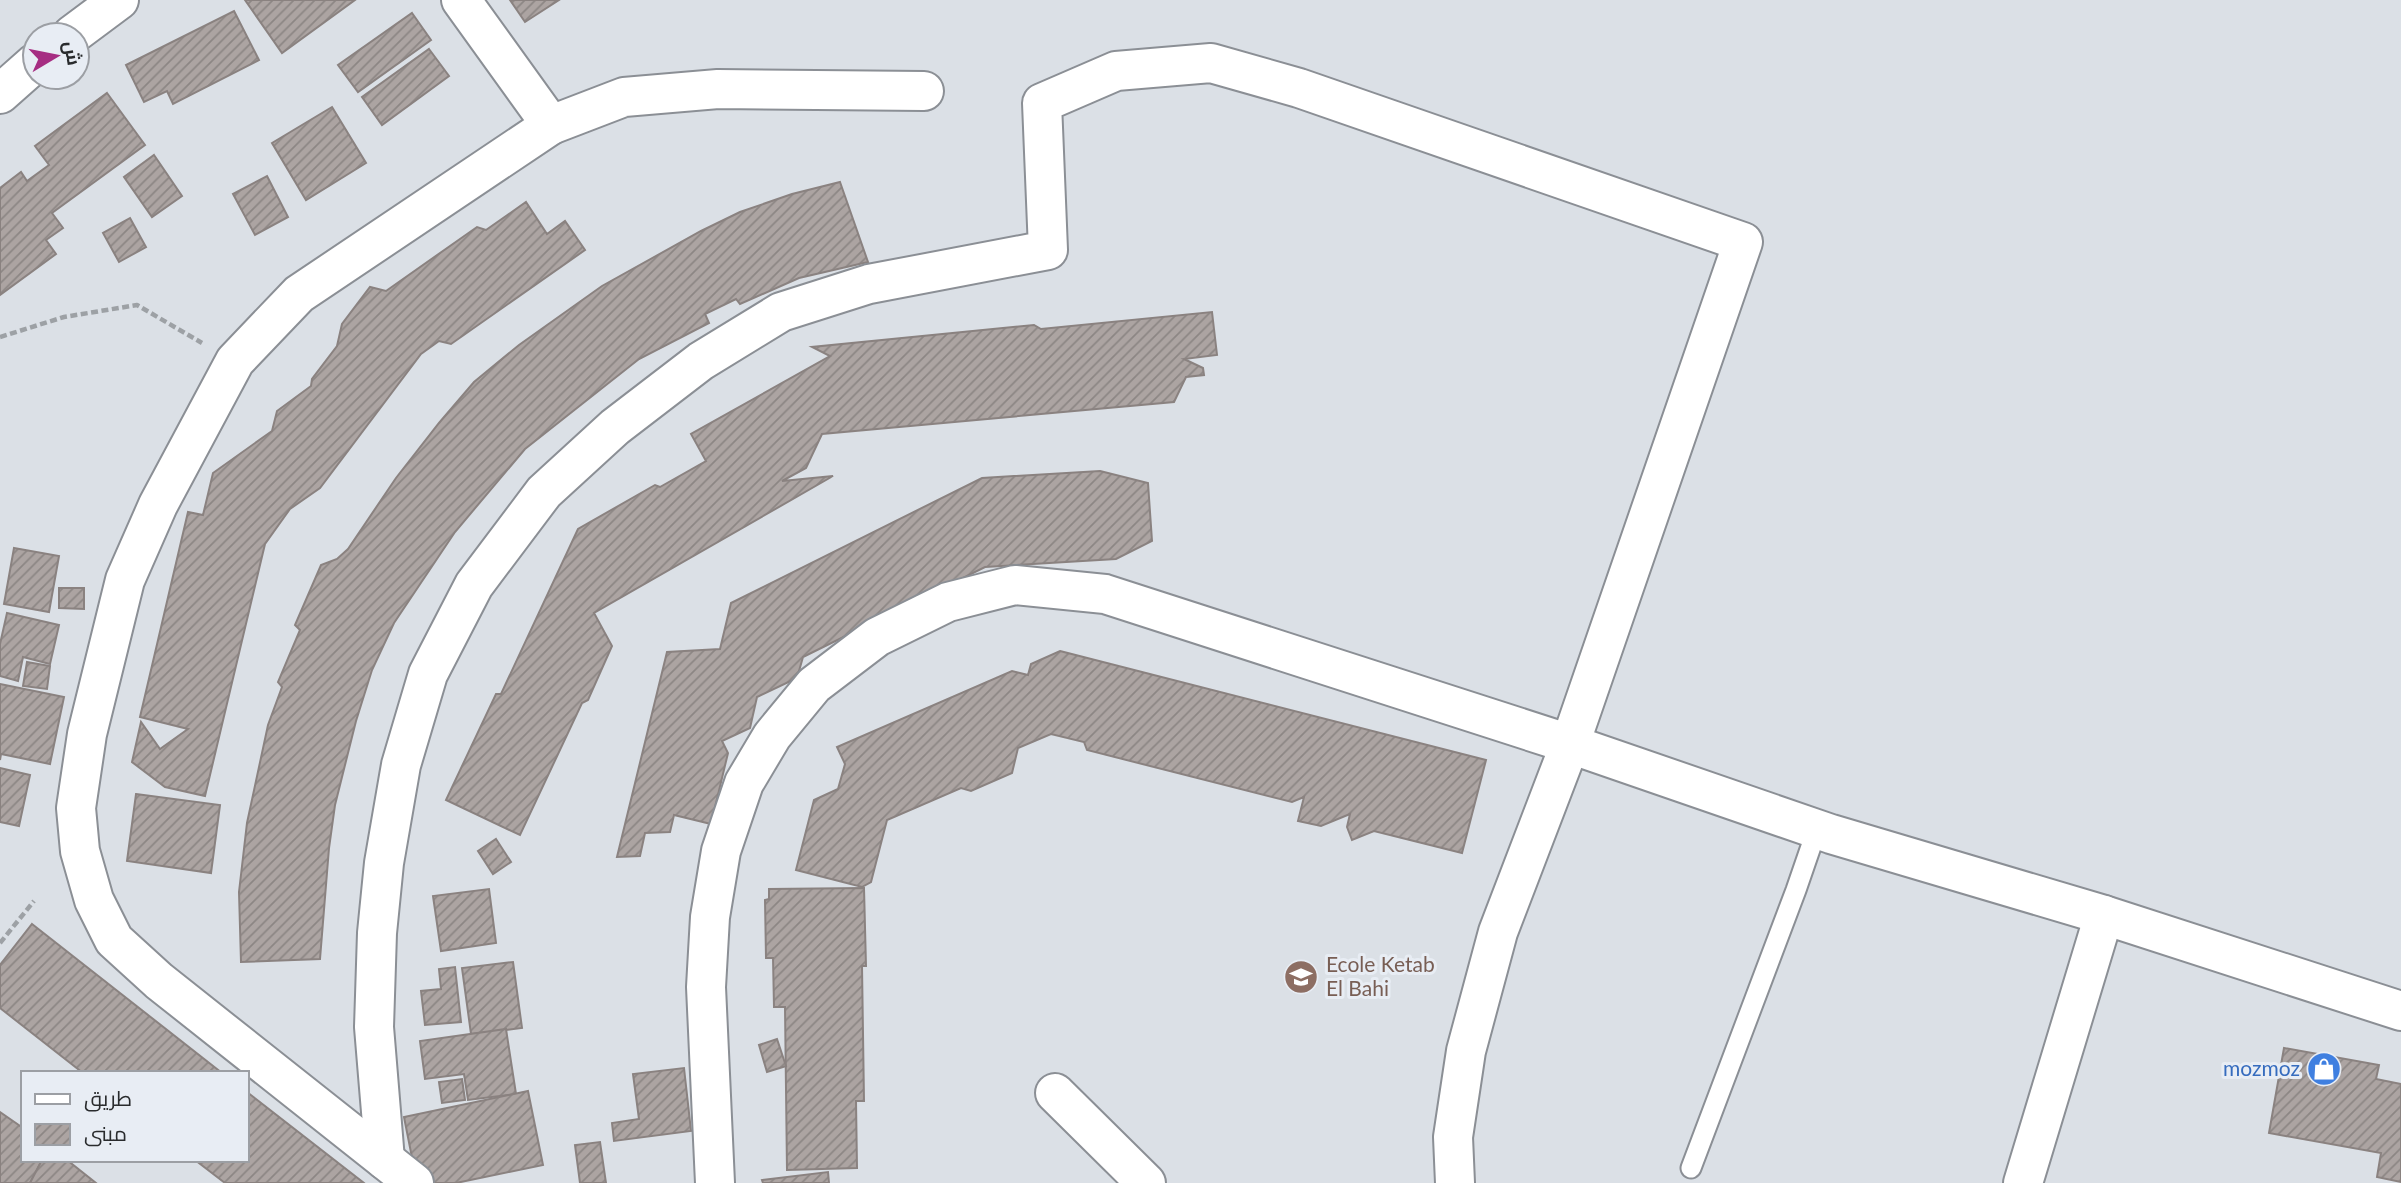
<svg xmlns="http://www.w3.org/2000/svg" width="2401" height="1183" font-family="Lato,Cairo,sans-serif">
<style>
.building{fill:url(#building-hatch);stroke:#8a8280;stroke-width:2}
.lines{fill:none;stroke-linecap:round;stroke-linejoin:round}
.service-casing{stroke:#8b8f95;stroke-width:23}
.minor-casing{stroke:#8b8f95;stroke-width:42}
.tertiary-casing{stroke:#8b8f95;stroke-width:42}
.path{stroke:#9da1a5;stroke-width:4.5;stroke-dasharray:7 3.5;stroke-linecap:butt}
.service{stroke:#fff;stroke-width:19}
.minor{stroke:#fff;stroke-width:38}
.tertiary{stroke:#fff;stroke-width:38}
.labels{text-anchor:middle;stroke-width:6;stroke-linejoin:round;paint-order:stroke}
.education-label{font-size:21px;fill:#785e54;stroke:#e8edf4;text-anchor:start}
.shop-label{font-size:21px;fill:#366cbe;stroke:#e8edf4;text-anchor:end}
</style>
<defs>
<pattern id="building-hatch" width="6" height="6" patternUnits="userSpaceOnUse" patternTransform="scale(1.75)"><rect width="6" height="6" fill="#aca4a2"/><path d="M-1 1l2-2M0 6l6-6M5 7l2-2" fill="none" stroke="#8c8684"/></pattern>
</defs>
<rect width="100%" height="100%" fill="#dbe0e6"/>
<g class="building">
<polygon points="245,0 355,0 282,53"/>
<polygon points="510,0 559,0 525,22"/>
<polygon points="234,11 259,60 173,104 167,91 144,102 126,65"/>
<polygon points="412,13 431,40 358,92 338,65"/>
<polygon points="429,49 449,76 382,125 362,97"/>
<polygon points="107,93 145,145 52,213 63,228 46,240 56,254 0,295 0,188 21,172 27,181 49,165 35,146"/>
<polygon points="332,107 366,163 306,200 272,143"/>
<polygon points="154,155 182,196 152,217 124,177"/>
<polygon points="267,176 288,217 255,235 233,194"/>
<polygon points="840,182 868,262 799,278 740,304 736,299 705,314 709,323 639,359 525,449 455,532 394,623 372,670 356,721 335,805 329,848 320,959 241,962 239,892 247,823 268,725 282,687 278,682 300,630 295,625 321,565 337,559 348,549 396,478 439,423 474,382 519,345 602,286 701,231 740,212 792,194"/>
<polygon points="526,202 547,234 565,221 585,250 451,344 439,341 421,354 320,488 290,509 265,544 205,796 165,787 132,762 141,722 160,749 188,729 140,717 188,512 203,515 213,473 272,431 277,411 311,386 312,379 337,346 342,324 370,287 386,291 477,227 486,230"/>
<polygon points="130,218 146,247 119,262 103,233"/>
<polygon points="1212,312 1217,355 1184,359 1203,368 1204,375 1186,377 1174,402 822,434 806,468 782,481 833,476 594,613 612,646 588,700 582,703 520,835 446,800 496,694 501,694 578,529 655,485 660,487 706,461 691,434 830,356 812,347 1034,325 1041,329"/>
<polygon points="1100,471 1148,483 1152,541 1116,559 985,567 803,657 797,678 757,697 750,728 722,741 728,753 711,824 674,815 670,832 645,833 640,856 617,857 667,652 720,649 731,603 982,478"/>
<polygon points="14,548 59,556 49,612 4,604"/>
<polygon points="59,588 84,588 84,609 59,608"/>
<polygon points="7,613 59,625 50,664 23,657 18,681 0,676 0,644"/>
<polygon points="1060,651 1486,760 1462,853 1374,831 1352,840 1347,827 1350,814 1321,826 1298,821 1304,797 1292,802 1087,750 1084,742 1051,734 1018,748 1012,773 971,791 961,788 887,820 871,882 862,887 796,870 814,800 838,789 845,764 837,747 1012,671 1028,675 1031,664"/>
<polygon points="27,662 50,666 47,689 23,686"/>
<polygon points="0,684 64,697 50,764 1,754 0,760"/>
<polygon points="0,768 30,775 19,826 0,822"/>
<polygon points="136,794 220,805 211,873 127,861"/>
<polygon points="496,839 511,862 493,874 478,851"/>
<polygon points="864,888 866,966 862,966 864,1101 856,1101 857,1168 787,1170 785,1007 774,1007 773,958 766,958 765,900 769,899 769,889"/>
<polygon points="489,889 496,943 441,951 433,896"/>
<polygon points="32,924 222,1073 83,1073 0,1008 0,965"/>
<polygon points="513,962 522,1028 471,1034 462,968"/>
<polygon points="455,967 461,1022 425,1025 421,991 441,989 439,969"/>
<polygon points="506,1029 516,1094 468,1100 464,1074 425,1079 420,1041"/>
<polygon points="777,1039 786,1066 767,1072 759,1045"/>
<polygon points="2284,1048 2379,1065 2376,1079 2401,1084 2401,1182 2377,1177 2381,1153 2269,1133"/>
<polygon points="684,1068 691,1131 614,1141 612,1123 639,1119 633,1074"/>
<polygon points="462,1079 465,1100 442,1103 439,1082"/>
<polygon points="528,1091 543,1165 456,1183 417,1183 404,1117"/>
<polygon points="247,1092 364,1183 225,1183 195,1160 247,1160"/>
<polygon points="0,1112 23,1128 23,1160 42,1160 30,1183 0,1183"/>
<polygon points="600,1142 606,1183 580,1183 575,1145"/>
<polygon points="42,1160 67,1160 96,1183 30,1183"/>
<polygon points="828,1172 829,1183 763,1183 762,1180"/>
</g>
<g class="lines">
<g class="service-casing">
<polyline id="service" points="1691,1168 1796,890 1817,829"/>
</g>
<g class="minor-casing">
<g id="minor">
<polyline points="72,35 119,0"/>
<polyline points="0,94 35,63"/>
<polyline points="551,125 624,97 718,89 924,91"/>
<polyline points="1055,1093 1146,1183"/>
<polyline points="385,1160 374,1027 377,933 384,863 401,765 428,674 474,585 544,492 615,427 701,361 781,312 869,284 1048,250 1042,103 1116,71 1211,63 1299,88 1743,242 1570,744 1498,932 1466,1051 1453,1137 1455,1183"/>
<polyline points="414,1183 159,981 114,940 94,900 80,851 76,808 87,734 125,580 158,505 235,361 299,294 551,125 461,0"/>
<polyline points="2023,1183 2104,915"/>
</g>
</g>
<g class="tertiary-casing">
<polyline id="tertiary" points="715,1183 706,987 710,917 721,851 744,783 772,736 814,685 877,637 948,602 1015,585 1105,594 1570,744 1831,834 2104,915 2401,1011"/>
</g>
<g class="path">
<polyline points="0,337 64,317 137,305 202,343"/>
<polyline points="0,943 34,901"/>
</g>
<use href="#service" class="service"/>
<use href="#minor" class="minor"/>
<use href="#tertiary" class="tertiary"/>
</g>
<defs>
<g id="school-disc" transform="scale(1.75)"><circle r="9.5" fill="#8d6e63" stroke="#e8edf4"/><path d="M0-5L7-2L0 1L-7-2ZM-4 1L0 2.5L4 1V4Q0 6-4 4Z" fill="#fff"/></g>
<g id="shop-disc" transform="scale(1.75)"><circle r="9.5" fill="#3f7fe0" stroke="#e8edf4"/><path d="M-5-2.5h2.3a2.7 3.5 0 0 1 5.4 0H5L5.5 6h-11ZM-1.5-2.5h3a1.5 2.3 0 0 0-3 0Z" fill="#fff"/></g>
</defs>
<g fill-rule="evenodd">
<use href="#school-disc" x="1301" y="977"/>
<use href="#shop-disc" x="2324" y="1069"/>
</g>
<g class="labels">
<g class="education-label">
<text x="1326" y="972">Ecole Ketab<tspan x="1326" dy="24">El Bahi</tspan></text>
</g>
<g class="shop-label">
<text x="2300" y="1076">mozmoz</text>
</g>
</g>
<rect x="21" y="1071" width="228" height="91" fill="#e8edf4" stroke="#9c9fa4" stroke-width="2"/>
<rect x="35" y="1094" width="35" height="10" fill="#ffffff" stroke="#9c9fa4" stroke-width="2"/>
<text x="84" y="1106" font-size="21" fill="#292b2d">طريق</text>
<rect x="35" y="1124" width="35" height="21" fill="url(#building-hatch)" stroke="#9c9fa4" stroke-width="2"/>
<text x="84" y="1141" font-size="21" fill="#292b2d">مبنى</text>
<g transform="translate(56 56) rotate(80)"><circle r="33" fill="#e8edf4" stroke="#9c9fa4" stroke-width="2"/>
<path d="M0-5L12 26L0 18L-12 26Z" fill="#a62d82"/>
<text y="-10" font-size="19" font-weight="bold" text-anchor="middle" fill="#292b2d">ش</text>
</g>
</svg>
